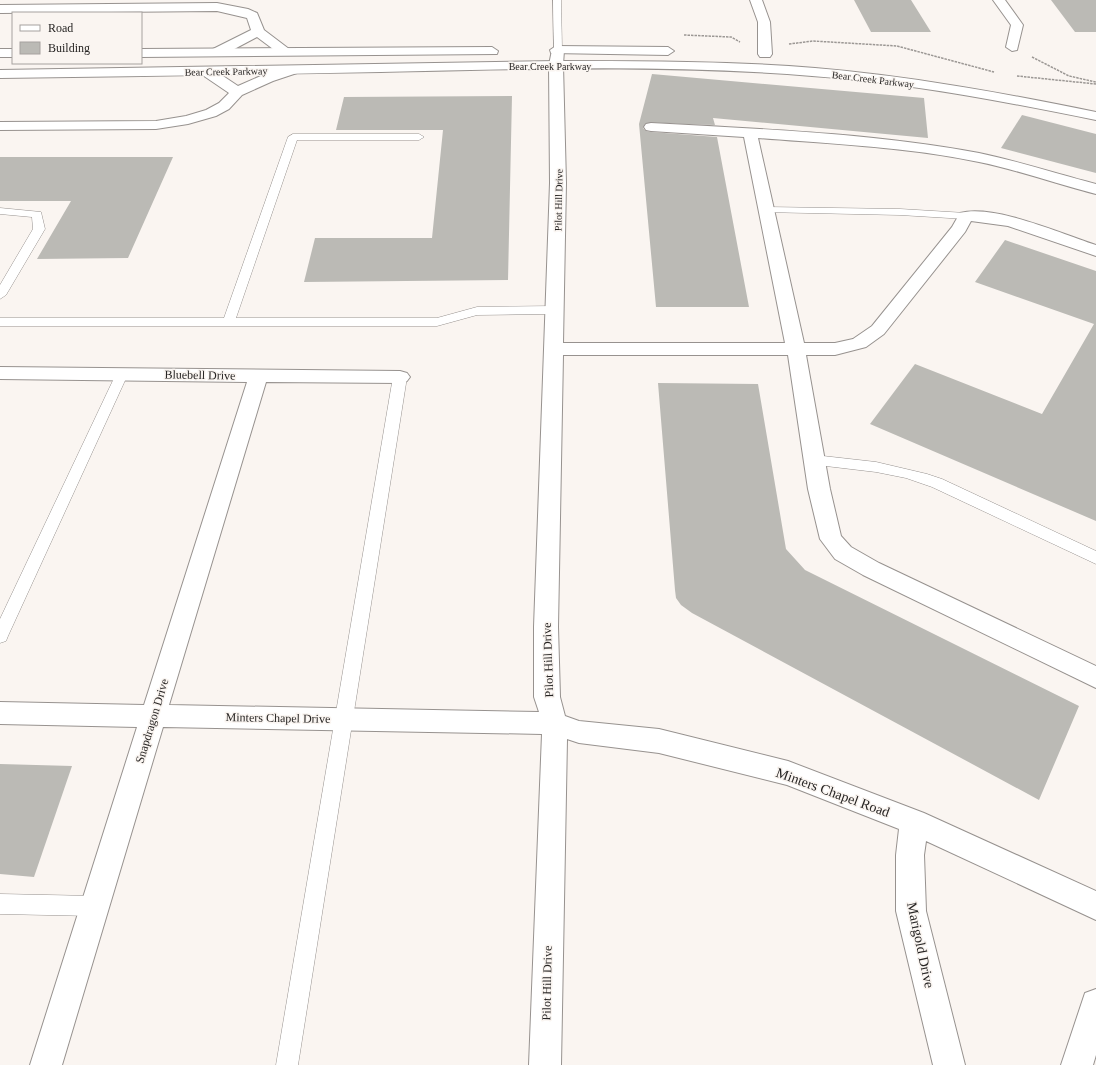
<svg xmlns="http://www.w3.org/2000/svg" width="1096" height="1065" font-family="Georgia,serif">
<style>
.building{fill:#bbbab5}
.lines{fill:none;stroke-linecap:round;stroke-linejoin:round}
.service-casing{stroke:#97928f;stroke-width:1}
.minor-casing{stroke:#97928f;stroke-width:2}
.tertiary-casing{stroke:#97928f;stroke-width:2}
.secondary-casing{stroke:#97928f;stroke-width:2}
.path{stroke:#9b9794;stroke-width:1.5;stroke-dasharray:2.5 1;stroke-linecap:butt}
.service{fill:#fff;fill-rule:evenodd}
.minor{fill:#fff;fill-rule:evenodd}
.tertiary{fill:#fff;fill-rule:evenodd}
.secondary{fill:#fff;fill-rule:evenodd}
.labels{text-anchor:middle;stroke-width:3;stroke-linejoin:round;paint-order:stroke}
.far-street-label{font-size:10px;fill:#272524;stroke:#faf5f1}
.street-label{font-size:12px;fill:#272524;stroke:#faf5f1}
.near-street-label{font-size:14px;fill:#272524;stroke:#faf5f1}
</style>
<rect width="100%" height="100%" fill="#faf5f1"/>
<g class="building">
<polygon points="854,0 911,0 931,32 871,32"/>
<polygon points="1051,0 1096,0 1096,32 1075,32"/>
<polygon points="652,74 924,98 928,138 713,118 715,125 646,123 643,128 646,131 651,132 717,137 749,307 656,307 639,124"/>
<polygon points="512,96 508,280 304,282 315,238 432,238 443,130 336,130 344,97"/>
<polygon points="1022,115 1096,134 1096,173 1001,148"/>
<polygon points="0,157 173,157 128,258 37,259 71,201 0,201"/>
<polygon points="1005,240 1096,271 1096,521 870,424 915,364 1042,414 1094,324 975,282"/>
<polygon points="658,383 758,384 786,549 805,570 1079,706 1039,800 692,613 681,605 676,598 675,590"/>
<polygon points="0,764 72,766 34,877 0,874"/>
</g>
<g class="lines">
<g class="service-casing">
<g id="service">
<polygon points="553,0 561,0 562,50 558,53 554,50"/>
<polygon points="293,134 419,134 424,137 419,140 297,140 236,318 437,318 477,307 556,306 562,310 556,314 477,315 437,326 0,326 0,318 224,318 288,137"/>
<polygon points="766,207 900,209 966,213 971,216 966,219 900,215 762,212 761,210"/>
<polygon points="0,208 41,212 45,229 6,295 0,299 0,285 33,229 32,217 0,214"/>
<polygon points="122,370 127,371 128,374 8,636 6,641 0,643 0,619 116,374 117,371"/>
<polygon points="400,373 405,374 407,377 298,1065 276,1065 393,377 395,374"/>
<polygon points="814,455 876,462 927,474 942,479 1096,551 1096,564 932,487 906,478 876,472 809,464 807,460 809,456"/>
<polygon points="0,894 94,896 101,899 104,906 101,913 94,916 0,914"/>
</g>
</g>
<g class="minor-casing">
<g id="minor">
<polygon points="750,0 762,0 770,22 772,54 770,57 760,57 758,54 758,22"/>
<polygon points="993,0 1005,0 1023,25 1017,50 1012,51 1006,47 1011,25"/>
<path d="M558,46L564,50L563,65L566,183L563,343H785L744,137L651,131L646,130L644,127L646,124L651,123C760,129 871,133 979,153C1018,161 1057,174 1096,184V194C1057,184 1018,170 979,162C907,147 832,144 758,138L804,343H835L853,339L872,326L952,227L960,213C995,204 1062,234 1096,245V256L1008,226L971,221L965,232L884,334L866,347L835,355H806L830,489L841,536L851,547L879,563L1096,666V688L863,575L835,559L820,539L808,489L788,355H563L558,627L560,697L565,716L579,721L659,729L788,761L924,813L1096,891V920L926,841L924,855L926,911L965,1065H933L896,911V855L899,829L787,785L659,753L579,743L567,739L561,1065H529L542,734L163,727L62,1065H30L137,727L0,724V702L144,705L247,382L0,379V367L400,371L407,373L410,377L407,381L400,383L266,382L169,705L539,712L534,697V627L550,183L549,65L552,50Z"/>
<polygon points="1096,989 1096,1055 1093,1065 1061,1065 1085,993"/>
</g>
</g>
<g class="tertiary-casing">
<g id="tertiary">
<polygon points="556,46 668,47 674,51 668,55 551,53 550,50"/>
<polygon points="492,47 498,51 497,54 141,57 141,49"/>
<rect x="0" y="49" width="13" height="8"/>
<path d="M558,61C644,61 730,61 815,68C910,76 1003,93 1096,112V120C1002,101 908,83 812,76C669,64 525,69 381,72C254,75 127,76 0,78V70Z"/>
</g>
</g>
<g class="secondary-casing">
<g id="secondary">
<polygon points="217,3 248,9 257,13 264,30 293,52 291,55 281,55 257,37 223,55 213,55 211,52 213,49 251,30 247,18 217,11 0,13 0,5"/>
<polygon points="292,66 297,67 299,70 297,73 273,81 242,95 229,109 216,116 188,124 156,129 0,130 0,122 156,121 186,116 206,110 219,103 229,93 201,74 199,71 201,68 211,68 238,86 263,75"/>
</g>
</g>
<g class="path">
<polyline points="684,35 731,37 740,42"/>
<polyline points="789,44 813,41 897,46 994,72"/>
<polyline points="1032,57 1069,76 1096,82"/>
<polyline points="1017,76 1096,84"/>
</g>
<use href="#service" class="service"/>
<use href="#minor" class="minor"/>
<use href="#tertiary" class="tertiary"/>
<use href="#secondary" class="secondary"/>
</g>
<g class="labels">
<g class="far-street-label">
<text x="550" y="70">Bear Creek Parkway</text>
<text transform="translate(226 71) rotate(-1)" y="4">Bear Creek Parkway</text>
<text transform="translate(873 79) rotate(7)" y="4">Bear Creek Parkway</text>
<text transform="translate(558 200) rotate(-89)" y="4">Pilot Hill Drive</text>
</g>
<g class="street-label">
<text transform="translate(200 375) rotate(1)" y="4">Bluebell Drive</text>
<text transform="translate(548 660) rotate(-92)" y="4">Pilot Hill Drive</text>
<text transform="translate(278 718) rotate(1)" y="4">Minters Chapel Drive</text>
<text transform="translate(152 721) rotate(-73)" y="4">Snapdragon Drive</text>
<text transform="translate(547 983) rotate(-89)" y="4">Pilot Hill Drive</text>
</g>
<g class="near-street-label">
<text transform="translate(833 792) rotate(20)" y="5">Minters Chapel Road</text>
<text transform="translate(921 945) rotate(78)" y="5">Marigold Drive</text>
</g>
</g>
<rect x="12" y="12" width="130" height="52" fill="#faf5f1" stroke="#a6a29f"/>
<rect x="20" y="25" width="20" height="6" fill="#ffffff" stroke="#a6a29f"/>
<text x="48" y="32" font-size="12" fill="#272524">Road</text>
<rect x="20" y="42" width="20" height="12" fill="#bbbab5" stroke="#a6a29f"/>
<text x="48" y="52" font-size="12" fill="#272524">Building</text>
</svg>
